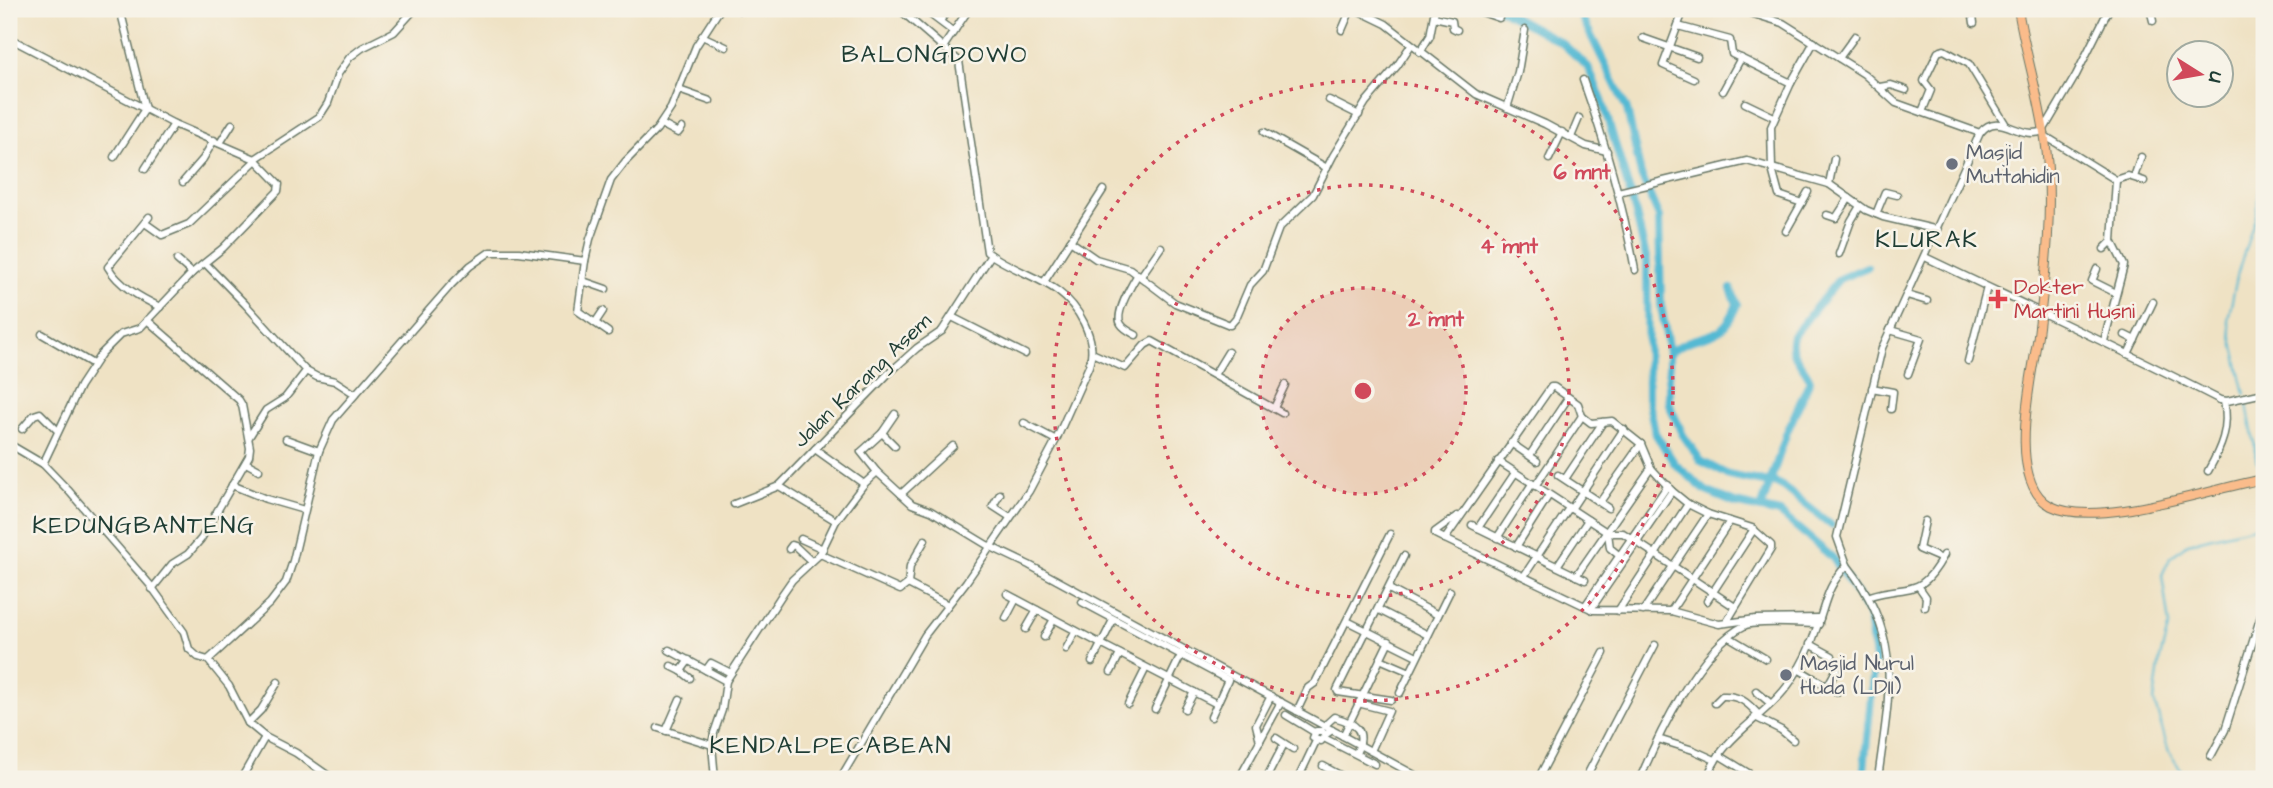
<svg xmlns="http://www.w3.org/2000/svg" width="2273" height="788" font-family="'Architects Daughter',sans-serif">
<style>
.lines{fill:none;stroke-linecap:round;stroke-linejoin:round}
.stream{stroke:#54b9d3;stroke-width:2}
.river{stroke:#54b9d3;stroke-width:8}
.minor-casing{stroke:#687766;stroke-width:9}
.major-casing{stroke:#687766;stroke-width:10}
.minor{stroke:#fff;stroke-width:6}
.major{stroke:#fabc8b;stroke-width:8}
.ring{fill:none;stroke:#d1495b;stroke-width:3.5;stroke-dasharray:3.5 7}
.worship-dot{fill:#6b7280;stroke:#f7f3e8;stroke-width:2.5}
.health-dot{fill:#e0444e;stroke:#f7f3e8;stroke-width:2.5}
.labels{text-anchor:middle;stroke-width:5;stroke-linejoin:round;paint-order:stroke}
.worship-label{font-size:21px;fill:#5b616d;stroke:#f7f3e8;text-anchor:start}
.health-label{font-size:21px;fill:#be3a42;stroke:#f7f3e8;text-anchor:start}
.street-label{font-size:21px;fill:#1f3d34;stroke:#f7f3e8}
.quarter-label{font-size:24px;letter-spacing:2px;fill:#1f3d34;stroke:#f7f3e8}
.centre{fill:#d1495b;stroke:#f7f3e8;stroke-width:3.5}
.ring-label{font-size:21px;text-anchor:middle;font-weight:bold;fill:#d1495b;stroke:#f7f3e8;stroke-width:5;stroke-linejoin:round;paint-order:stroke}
</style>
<rect width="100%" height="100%" fill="#f7f3e8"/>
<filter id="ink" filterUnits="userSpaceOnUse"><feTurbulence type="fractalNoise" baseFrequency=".0143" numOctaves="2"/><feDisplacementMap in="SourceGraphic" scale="14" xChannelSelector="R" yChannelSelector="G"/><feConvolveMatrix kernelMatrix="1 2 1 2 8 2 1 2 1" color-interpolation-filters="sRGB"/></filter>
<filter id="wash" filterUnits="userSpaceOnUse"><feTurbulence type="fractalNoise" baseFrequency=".00686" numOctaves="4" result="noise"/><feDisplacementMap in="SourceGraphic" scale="28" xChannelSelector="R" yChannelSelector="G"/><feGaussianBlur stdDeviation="1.57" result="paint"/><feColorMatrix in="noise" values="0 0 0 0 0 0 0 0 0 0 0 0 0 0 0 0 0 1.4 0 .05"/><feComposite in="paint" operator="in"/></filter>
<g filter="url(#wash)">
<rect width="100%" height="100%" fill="#efe2c4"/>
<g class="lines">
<g class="stream">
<polyline points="2245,394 2228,320 2238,272 2257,212 2264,156"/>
<polyline points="2246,399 2258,463 2264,475"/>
<polyline points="2187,779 2169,752 2154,701 2160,658 2169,625 2162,575 2170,558 2188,543 2253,527 2264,521"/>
</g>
<g class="river">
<polyline points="1500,9 1562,43 1588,67 1602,100 1635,210 1647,261 1648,397 1655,433 1675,464 1706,491 1735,503 1780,513 1833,558 1868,612 1875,657 1863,779"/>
<polyline points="1578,9 1627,109 1641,175 1659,217 1661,305 1669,353 1669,404 1683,435 1701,461 1728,475 1769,483"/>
<path d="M1669,353C1699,328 1721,348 1737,304L1731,289"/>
<polyline points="1770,480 1784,487 1831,525"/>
<path d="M1761,509L1787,432L1810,380C1804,363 1787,357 1793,336L1839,279L1867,267"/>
</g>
</g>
</g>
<g filter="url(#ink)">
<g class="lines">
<g class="minor-casing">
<g id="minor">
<polyline points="737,9 739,10"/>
<polyline points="923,9 951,30 955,30"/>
<polyline points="1355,9 1386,24 1476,94 1545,124 1586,146 1607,151"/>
<polyline points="1473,9 1499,18"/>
<polyline points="1684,9 1663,65 1694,79"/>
<polyline points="1737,9 1783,23 1864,74 1896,103 1980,133"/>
<polyline points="1972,9 1974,23"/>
<polyline points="2150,9 2153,21"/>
<polyline points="1434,17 1452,21 1453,28 1457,30"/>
<polyline points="940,21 949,9"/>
<polyline points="1678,26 1730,40 1732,54 1791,83"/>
<polyline points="1342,30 1351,9"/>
<polyline points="702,36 726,47"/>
<polyline points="9,38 174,124 255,159 319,117 328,103 338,74 350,57 362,48 394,32 415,9"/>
<polyline points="1643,38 1697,57"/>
<polyline points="944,46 969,9"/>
<polyline points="1420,52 1430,36 1435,9"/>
<polyline points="1839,58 1855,36"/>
<path d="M1583,80C1605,142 1623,205 1635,270"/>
<polyline points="1880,87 1891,85 1906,90"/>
<polyline points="679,90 710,101"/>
<polyline points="1723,91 1741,58"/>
<polyline points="1329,100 1359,115"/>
<polyline points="1745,103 1774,117"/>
<polyline points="1507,108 1518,72 1525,30"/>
<polyline points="1922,112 1931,90 1924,81 1938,52 1944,50 1969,64 2006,125"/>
<polyline points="661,124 678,133 682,128"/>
<polyline points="1264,132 1327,168"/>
<polyline points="2045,136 2116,180 2112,241 2124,265 2104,341"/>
<polyline points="1571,137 1579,118"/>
<polyline points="220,143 232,124"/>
<polyline points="114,157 145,109 120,9"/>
<polyline points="1549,159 1562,132"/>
<polyline points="145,169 174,124"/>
<polyline points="2134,177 2141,157"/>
<polyline points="2116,180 2128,176 2144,181"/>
<polyline points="183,182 203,159 214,140"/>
<polyline points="1829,184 1834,159"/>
<polyline points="1618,192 1747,161 1829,184 1866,210 1883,217 1938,230"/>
<polyline points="1802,203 1779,195 1772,169 1771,127 1791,83 1814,42"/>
<polyline points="1876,214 1885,192 1897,195"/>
<polyline points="1827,215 1836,218 1849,198"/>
<path d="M149,217L108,267C119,286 141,298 160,307"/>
<polyline points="145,223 162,235 189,224 256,160"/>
<polyline points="1786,231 1808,192"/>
<polyline points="1070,241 1096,259 1130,269 1175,303 1230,325 1236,318 1250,285 1263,271 1279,228 1313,195 1333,156 1366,102 1397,66 1411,45"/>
<polyline points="2104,249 2112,241"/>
<polyline points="1839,254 1851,221 1860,206"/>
<path d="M1925,257C2023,304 2123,350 2220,400L2227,401L2264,393"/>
<polyline points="177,260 192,273"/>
<polyline points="585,261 578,311 608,332"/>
<polyline points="205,263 245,304 306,371 317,377 335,381 355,394"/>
<polyline points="2097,269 2092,281 2116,293"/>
<polyline points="1141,276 1161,247"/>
<polyline points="583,281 606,289"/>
<polyline points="1044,282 1103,190"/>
<polyline points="1907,295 1927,301"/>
<polyline points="952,317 1025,354"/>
<polyline points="147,320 239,400 242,405 250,448 249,456 201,539 188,554 172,564 152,589"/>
<polyline points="595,323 603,311"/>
<polyline points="1890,330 1921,339 1908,374"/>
<polyline points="42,334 93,364"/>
<path d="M1136,335C1132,333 1124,329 1121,324C1114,314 1132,284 1138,274"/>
<polyline points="2125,335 2135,340"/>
<polyline points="1092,353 1125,368 1145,345 1152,341 1282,413"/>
<polyline points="2128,354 2153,302"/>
<polyline points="1968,361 1987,287"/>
<polyline points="1214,375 1228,352"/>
<polyline points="1872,388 1893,392 1891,409"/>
<polyline points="1274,408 1285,385"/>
<polyline points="895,414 882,433 861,452 877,472 912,504 931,511 987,545 1029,565 1422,779"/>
<polyline points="1024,423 1056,440"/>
<polyline points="22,429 34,415 40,413 58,431"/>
<polyline points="882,433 895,446"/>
<polyline points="249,437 266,410 285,398 306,371"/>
<polyline points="286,439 319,451"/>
<polyline points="1511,443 1537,461"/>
<polyline points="9,444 43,464 68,490 151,586 184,632 189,649 198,657 208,660"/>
<polyline points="815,449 864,484"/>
<polyline points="1530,455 1568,398"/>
<polyline points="1498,461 1608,533 1623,533 1735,607"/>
<polyline points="246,463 259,470"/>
<polyline points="43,464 80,386 101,354 121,334 140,328 192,273 223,248 278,191 279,184 255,159"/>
<path d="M2208,471C2221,448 2230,428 2224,401"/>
<polyline points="1558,475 1608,508"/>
<polyline points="1565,479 1603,422"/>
<polyline points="232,485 266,499 304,510"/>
<polyline points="779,486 836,521"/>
<polyline points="1535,486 1582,416"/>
<polyline points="901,494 953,446"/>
<polyline points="1000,494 993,506 1010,517"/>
<polyline points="1600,502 1641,444"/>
<polyline points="734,504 779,486 887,375 917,348 942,331 991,255"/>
<polyline points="1571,509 1624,429"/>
<polyline points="1925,521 1919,549 1942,559"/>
<polyline points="1472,525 1585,580"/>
<polyline points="1478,528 1515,473"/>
<polyline points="1608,533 1610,548 1621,557"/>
<polyline points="1497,538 1532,484"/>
<polyline points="801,539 823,549"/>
<polyline points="1445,539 1435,534 1435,532 1457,516"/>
<polyline points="1516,547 1549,495"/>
<polyline points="789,549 792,545 795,546 811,561"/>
<polyline points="820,554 900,590 908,584 910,566 925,540"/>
<path d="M1847,565C1905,639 1889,693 1878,779"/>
<polyline points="1557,566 1588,520"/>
<polyline points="1524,576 1569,508"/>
<polyline points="1576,576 1651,468"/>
<polyline points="908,584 948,605"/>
<polyline points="1919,587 1926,597 1925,607"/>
<polyline points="1389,589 1438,615"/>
<polyline points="1007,594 1101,644 1113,620"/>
<path d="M1870,596C1910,584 1920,599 1944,555"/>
<polyline points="1707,601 1754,529"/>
<polyline points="1082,602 1228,680 1211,717"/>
<polyline points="1585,606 1668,485"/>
<polyline points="1591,609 1672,491"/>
<polyline points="1379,610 1428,635"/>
<polyline points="1618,611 1688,504"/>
<polyline points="1643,611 1708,514"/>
<polyline points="1671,611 1730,521"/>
<polyline points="1006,618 1016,599"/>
<polyline points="1347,621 1417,656"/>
<polyline points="1726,623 1771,549 1771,545 1752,528 1708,514 1688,504 1672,491 1651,468 1641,444 1612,421 1591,423 1582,416 1578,404 1554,387 1551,387 1445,539 1593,610 1671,611 1719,624 1756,619 1820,618"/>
<polyline points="1026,629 1037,610"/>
<polyline points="1044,637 1054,619"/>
<polyline points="1729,637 1766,659"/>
<polyline points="1810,644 1832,656"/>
<polyline points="1066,649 1076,631"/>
<polyline points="669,650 726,681"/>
<polyline points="1380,659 1410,672"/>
<polyline points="1092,662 1101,644 1217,704"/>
<polyline points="671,666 681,671 689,660"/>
<polyline points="1798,669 1837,692"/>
<polyline points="706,670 711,663 731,673"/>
<polyline points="681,671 690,678"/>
<polyline points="1111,672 1120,654"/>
<polyline points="1828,685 1838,667"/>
<polyline points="1756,691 1770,703"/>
<polyline points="1400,693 1450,591"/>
<polyline points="1391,700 1338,692 1337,690 1404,556"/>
<polyline points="1358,703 1389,711 1371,751"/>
<path d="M1715,703L1722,696C1739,695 1747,702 1758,714"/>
<polyline points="1128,704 1146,668"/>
<polyline points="1155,709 1183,651"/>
<polyline points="1185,709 1194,692"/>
<polyline points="1297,711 1308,688 1315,683 1390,534"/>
<polyline points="1286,715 1314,732"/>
<polyline points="1755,717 1781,730 1793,740"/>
<polyline points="248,723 261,710 278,682"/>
<path d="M1324,726L1334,717C1355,723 1368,730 1356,753"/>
<polyline points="658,728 712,745"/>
<polyline points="666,731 680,699"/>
<polyline points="1325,735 1322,731 1316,731 1313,738 1321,741 1325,735 1332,730"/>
<polyline points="1343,736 1389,641"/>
<polyline points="265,737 296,753 333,779"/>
<polyline points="1276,738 1293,749"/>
<polyline points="1324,738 1375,764"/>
<polyline points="1658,739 1693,750 1715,760"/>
<polyline points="1260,741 1256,725 1271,696"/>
<polyline points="1719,755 1758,779"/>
<polyline points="2211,756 2225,730 2264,606"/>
<polyline points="1323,766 1347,779"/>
<polyline points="1641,775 1654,779"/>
<polyline points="241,779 265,737 248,723 229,686 208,660 270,603 286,582 293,561 319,451 333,420 451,285 470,266 490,252 519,252 585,261 590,239 611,180 625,162 657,129 671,108 696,46 720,9"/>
<polyline points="715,779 712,745 714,733 722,710 726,681 783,593 792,580 820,554 836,521 864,484 877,472"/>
<path d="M840,779L925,635L966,582L1029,491L1056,440L1089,366C1094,351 1091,338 1084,323C1063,279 1022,278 987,252L959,61L899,9"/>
<polyline points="1239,779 1281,702"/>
<polyline points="1266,779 1284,744"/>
<polyline points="1298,779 1316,741"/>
<polyline points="1538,779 1604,653"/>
<polyline points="1585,779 1655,645"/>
<path d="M1640,779C1658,735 1700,647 1744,626C1754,620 1804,624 1819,624"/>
<path d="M1707,779C1721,735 1767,717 1791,681C1802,665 1811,646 1817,627C1827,600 1826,588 1847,565L1837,537L1882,348L1980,133C1999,109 2018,141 2043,131L2076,75L2109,9"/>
</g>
</g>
<g class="major-casing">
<path id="major" d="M2018,9C2025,52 2039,95 2045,139C2054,203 2046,271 2038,335C2032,377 2005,482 2051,506C2096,529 2213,488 2264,479"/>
</g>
<use href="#minor" class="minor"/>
<use href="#major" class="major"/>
</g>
</g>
<circle cx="1363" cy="391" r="103" fill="#d1495b" fill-opacity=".12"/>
<g class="ring">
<circle cx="1363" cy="391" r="103"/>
<circle cx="1363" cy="391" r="206"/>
<circle cx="1363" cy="391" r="310"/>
</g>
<g class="worship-dot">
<circle cx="1952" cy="164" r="7"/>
<circle cx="1786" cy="675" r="7"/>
</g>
<path class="health-dot" d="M1994.5 288.5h7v7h7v7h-7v7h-7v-7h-7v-7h7z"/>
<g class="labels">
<g class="worship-label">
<text x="1966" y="159">Masjid<tspan x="1966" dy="24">Muttahidin</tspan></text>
<text x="1800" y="670">Masjid Nurul<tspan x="1800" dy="24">Huda (LDII)</tspan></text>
</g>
<g class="health-label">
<text x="2014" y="294">Dokter<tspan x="2014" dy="24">Martini Husni</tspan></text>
</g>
<g class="street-label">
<text transform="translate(862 380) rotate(-44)" y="7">Jalan Karang Asem</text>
</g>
<g class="quarter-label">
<text x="935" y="62">BALONGDOWO</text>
<text x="1927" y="247">KLURAK</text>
<text x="144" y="533">KEDUNGBANTENG</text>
<text x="831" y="753">KENDALPECABEAN</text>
</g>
</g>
<circle cx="1363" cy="391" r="10" class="centre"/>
<g class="ring-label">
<text x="1582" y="179">6 mnt</text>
<text x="1509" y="253">4 mnt</text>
<text x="1436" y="326">2 mnt</text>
</g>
<rect width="2273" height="788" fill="none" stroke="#f7f3e8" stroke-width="35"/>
<g transform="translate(2200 74) rotate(101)"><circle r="33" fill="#f7f3e8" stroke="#a1aaa0" stroke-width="2"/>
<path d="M0-5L12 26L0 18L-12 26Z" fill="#d1495b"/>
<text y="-10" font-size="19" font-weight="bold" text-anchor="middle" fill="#1f3d34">U</text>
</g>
</svg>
